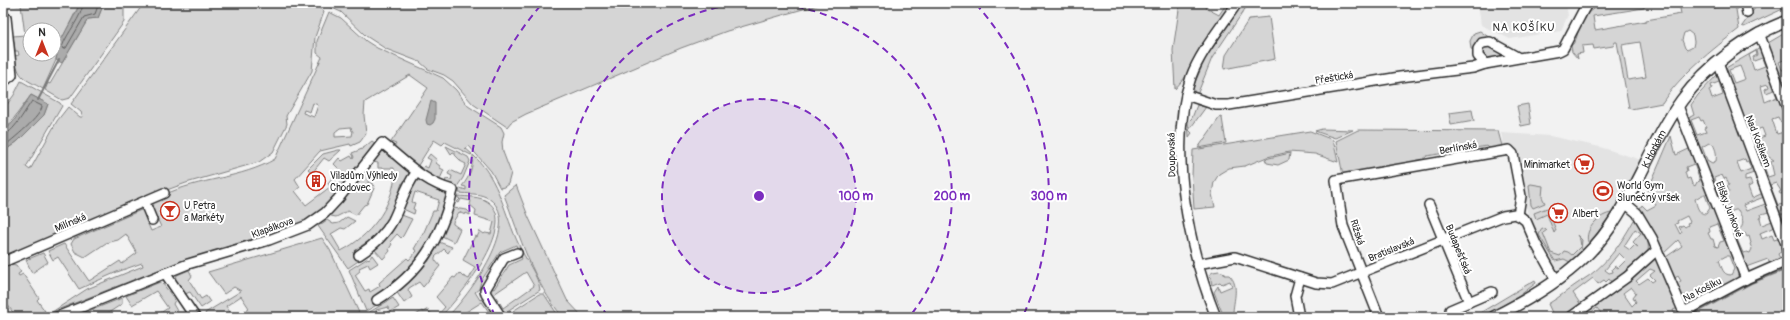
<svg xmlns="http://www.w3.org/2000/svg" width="1790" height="320" font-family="Pangolin,sans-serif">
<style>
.built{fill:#e3e3e3}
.green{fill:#d5d5d5;stroke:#808080;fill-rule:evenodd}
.water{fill:#ababab;stroke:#787878}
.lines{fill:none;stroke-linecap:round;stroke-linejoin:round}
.shore{stroke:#5e5e5e;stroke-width:1}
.stream{stroke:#787878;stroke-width:2}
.minor-casing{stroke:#2b2b2b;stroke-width:12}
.major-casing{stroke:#2b2b2b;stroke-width:14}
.minor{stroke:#fff;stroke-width:9}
.major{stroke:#fff;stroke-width:11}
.ring{fill:none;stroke:#7b2cbf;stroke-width:2;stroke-dasharray:7 5}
.labels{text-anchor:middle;stroke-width:4;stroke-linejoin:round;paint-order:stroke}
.street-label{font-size:10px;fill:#2b2b2b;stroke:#fff}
.poi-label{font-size:10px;fill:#2b2b2b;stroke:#fff;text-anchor:start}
.neighbourhood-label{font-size:11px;letter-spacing:1px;fill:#2b2b2b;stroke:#fff}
.centre{fill:#7b2cbf;stroke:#fff;stroke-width:2}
.ring-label{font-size:12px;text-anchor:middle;font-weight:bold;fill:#7b2cbf;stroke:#fff;stroke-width:4;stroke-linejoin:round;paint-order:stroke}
</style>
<rect width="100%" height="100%" fill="#f2f2f2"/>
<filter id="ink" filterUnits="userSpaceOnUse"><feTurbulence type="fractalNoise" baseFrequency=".025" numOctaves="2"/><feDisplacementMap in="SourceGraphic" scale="8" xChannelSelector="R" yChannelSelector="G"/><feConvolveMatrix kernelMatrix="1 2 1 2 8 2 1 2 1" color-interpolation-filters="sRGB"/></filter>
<g filter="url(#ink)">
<g class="built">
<polygon points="1478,3 1566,3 1568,15 1561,31 1510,39 1481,25"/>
<polygon points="1501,133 1550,136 1600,147 1641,160 1612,215 1597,234 1579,255 1558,270 1551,262 1527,211 1516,150 1512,148 1504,148"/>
</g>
<g class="green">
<path d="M15,3H80L57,49L56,60L43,89C24,78 18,79 15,56L19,55L18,51H15L13,36L25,35L21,5H16ZM30,30H54V54H30Z"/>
<polygon points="104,3 124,3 124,22 70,98 62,100 45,90 48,83 50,84 88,19 98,18"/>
<polygon points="144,3 314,3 324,12 315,37 312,71 286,116 287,124 273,152 259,162 186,183 134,202 80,223 3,258 3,152 18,141 44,115 48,104 31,95 3,133 3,110 14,95 21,81 60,103 62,106 26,167 30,170 57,121 68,107 80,117 83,117 81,112 71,104"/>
<polygon points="321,3 824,3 727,31 681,48 526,114 511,122 507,127 473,104 453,81 444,75 428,69 420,62 386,49 366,36 341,12"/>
<polygon points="1180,3 1209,3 1206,8 1219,15 1227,3 1233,3 1188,74 1175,89 1173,50"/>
<polygon points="1249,3 1212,58 1197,95 1195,94 1193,87 1206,57 1239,7"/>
<path d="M1620,3H1655L1644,6V8L1593,16L1595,30L1646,21V20L1681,14L1679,3H1712L1713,8L1728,5V3H1735L1739,29C1713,49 1679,76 1662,103L1631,109L1629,108L1617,42H1615L1613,46L1594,49L1593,45L1582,46L1583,53L1577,54L1578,59L1572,52L1571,46C1576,41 1576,39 1578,32C1587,6 1595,7 1620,3ZM1688,31L1693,35L1694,42L1693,47L1687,50L1685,48L1682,40L1684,33ZM1640,42L1646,77L1628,80L1622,45Z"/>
<polygon points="1755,3 1787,3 1787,7 1744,27 1742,26 1755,8"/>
<path d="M329,12L341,18L366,41L377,48L443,78L456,90L468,106L501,127L504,133L502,142L503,152L511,173L508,184L504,187L500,188L491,171L469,146L465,148L472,154L471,155L445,142L442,145L434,140L417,167L394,147L396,144L391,142L428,88L410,75L365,102L364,115L366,134L360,142L351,146L350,144L320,151L295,179L300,187L295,191L306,205L330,187L328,183L339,169L334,164L339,158L342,161L351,156L353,159L354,157L352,153L362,149L372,141L376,144L365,158L364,157L361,161L362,162L361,164L359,163L356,168L357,169L356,170L354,169L350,174L352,176L351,177L349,176L345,181L347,182L344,183L340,188L342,189L341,191L339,190L335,194L336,196L335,197L333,196L329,201L331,203H328L324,207L325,209L310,220L300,225L221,252L181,261L52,312L87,289L143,266L142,263L117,272L79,289L58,257L53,260L48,251L64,244L89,281L120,261L122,264L137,253L126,234L118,240L106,243L85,257L75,252L71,244L74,239L141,210L144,211L150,221L147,222L151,231L161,227L157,218H156L152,207L154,202L165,198L164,195C199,178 241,179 275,159L322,57L317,53V41ZM313,103L318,105L314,117L303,113L304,110L310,112ZM351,127L352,131H353L352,136L335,137V132L340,128Z"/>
<polygon points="1269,17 1275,59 1224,69 1226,55 1249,19"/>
<polygon points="1480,31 1490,38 1474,50 1471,49 1470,41 1474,33"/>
<polygon points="1785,33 1787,36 1787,61 1786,59 1779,62 1782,70 1787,69 1787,80 1782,81 1783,84 1787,82 1787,98 1768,43"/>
<polygon points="1489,45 1501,52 1501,57 1486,59 1481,53 1482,48"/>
<path d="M1762,47L1787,120V125L1784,122L1781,123L1778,117L1772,119L1777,134L1787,131V148L1785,149L1787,154V173L1781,176L1783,179L1786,178L1787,193L1780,194L1779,192L1781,191L1776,183L1770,185L1778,205L1785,204L1783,196L1787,194V208L1780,211L1781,214H1787V223L1784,224L1787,229V236L1724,69ZM1756,51L1757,55L1753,57L1754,61L1762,58L1765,66L1754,70L1749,55ZM1740,66L1745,79L1734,83L1729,70ZM1768,84L1769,87L1765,89L1766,93L1774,90L1777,97L1765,102L1761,86ZM1762,128L1765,136L1754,140L1751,132ZM1765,152L1767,156L1774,160L1771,162L1774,175L1768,177L1759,154Z"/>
<path d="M1718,74L1756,175L1754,173L1745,176V181L1750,180L1752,185L1748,187L1752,198L1763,193L1764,197L1743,205L1746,211L1768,203L1777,226L1760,233L1762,239L1772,235L1774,240L1780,238L1785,251V255L1782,251L1778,254L1780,258L1770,263L1768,259L1746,267L1688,118L1694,115L1691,105L1698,95ZM1719,82L1723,95L1712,99L1709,90L1712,88L1711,85ZM1699,117L1701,121L1703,120L1706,127L1704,128L1706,132L1697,135L1691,120ZM1709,143L1713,144C1716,151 1717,153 1716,161L1712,163L1707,160L1702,147ZM1745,159L1746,162L1748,161L1751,169L1741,173L1737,162ZM1722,175L1724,179L1726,178L1729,185L1727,186L1729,191L1727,195L1724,194L1720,195L1715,184L1714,178ZM1735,210H1738C1741,216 1746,223 1740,229L1733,226L1728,213ZM1769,212L1772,221L1762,225L1760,218L1762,217L1761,214ZM1745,233L1747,237L1749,236L1751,243L1750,244L1752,249L1750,253L1747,252L1743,253L1736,237Z"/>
<polygon points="1528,104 1531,124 1521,126 1517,106"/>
<polygon points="1197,105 1206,107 1189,130 1192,133 1189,137 1188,122 1192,118"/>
<polygon points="1472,110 1474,121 1451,125 1449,113"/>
<polygon points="1220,117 1222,118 1226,143 1198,148"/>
<polygon points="1322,129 1353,130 1335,138 1315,131"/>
<polygon points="1358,130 1498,131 1502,146 1487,150 1489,148 1487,146 1427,156 1420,162 1343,175 1336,141"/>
<polygon points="1310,131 1333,140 1338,162 1315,154 1289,152 1267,157 1245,166 1229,168 1219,174 1214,182 1212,194 1215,207 1194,209 1192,176 1193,150"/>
<path d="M1671,136L1676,155L1691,148L1738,268V279L1686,308L1682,305L1690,299L1687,295L1679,299L1676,284L1681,281L1678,276L1673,279L1639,210L1642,205L1647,210L1656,205L1654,201L1657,198L1648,190ZM1694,164L1700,181L1697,182L1695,186L1692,184L1690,178L1687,179L1685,172L1687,171L1686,167ZM1702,195H1705L1710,208L1706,214C1698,214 1697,206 1695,199ZM1687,216L1690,222L1687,223L1688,225L1685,227L1683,225L1679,227L1682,232L1680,234L1675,224L1678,223L1677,221ZM1717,224L1724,241L1720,242L1718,247L1715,246L1713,239H1711L1708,233L1710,232L1709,227ZM1678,240L1682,246L1666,257L1663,254ZM1726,256H1729L1734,269L1731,275C1722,275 1722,267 1719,260Z"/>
<polygon points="446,146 468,157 470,161 463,178 456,188 445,183 446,179 451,180 452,176 448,174 450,170 461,175 466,164 460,161 460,160 455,155 455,153 453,152 451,154"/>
<polygon points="338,150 341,150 329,161 324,158 312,173 308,169 323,154"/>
<path d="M384,151L390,158H392L390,154L409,171V176L405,184L402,183L400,189L402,190L401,193H399L397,203L395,202L393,208L395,209L388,217L390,219L388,221H386L383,226L385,227L382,230L381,229L377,234L378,235L370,241L371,242L369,245L367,242L361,246L370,253L348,268L318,226L327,220L333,224L339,223L347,217L355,221L345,229L341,228L331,234L341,251C370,236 391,209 395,176C395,174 394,171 394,168H378V163L373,162L381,152Z"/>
<polygon points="1290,153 1289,160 1278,165 1267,163 1265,159"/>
<polygon points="430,154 437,160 436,163 440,166 440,168 444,170 439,181 422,170 424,166 428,168 431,160 427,158"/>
<path d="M473,155C500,180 504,214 519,245C524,257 539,277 540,290L504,313L499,305L500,303L503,308L534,286L526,272L494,294L498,300H495L491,294L490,287L494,289L509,265L522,259L516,245L500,252L481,281L479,289L475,292L480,300L483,298L485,300L495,317H489L491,315L482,302L458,317H447C467,298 528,218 486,197C478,193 467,194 459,193L460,188L466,190V187L462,186C470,177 473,166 473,155Z"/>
<polygon points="369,167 368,183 372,183 372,185 375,186 367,204 364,205 356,215 348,211 336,217 331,216 330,212 336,206 338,207 342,202 341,200 350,189 352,190 355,186 353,185 355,182 357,183 362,177 361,175"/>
<polygon points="418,178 447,193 442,212 444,213 424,254 391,285 392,287 390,296 391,297 366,311 349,270 368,258 369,259 372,255 378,263 370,268 368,264 359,268 360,271 355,275 365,291 369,289 370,292 380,286 379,283 407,258 409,260 417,251 414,249 424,232 433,211 436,211 439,200 415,192 412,202 415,203 413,209 415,210 414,214 403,209 415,179"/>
<polygon points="1531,184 1543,186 1542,197 1545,203 1533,208 1531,205 1529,185"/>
<path d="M516,185L528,216L567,300L583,317H563C533,283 520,236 504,195Z"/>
<path d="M458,196C468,197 480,196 488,202C520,224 458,300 440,317H413L422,311L423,312L428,309L429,312L436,317L445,307L436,297L453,277L455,278L459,273L463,277V276L469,279L475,267L463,260L475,236L477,237L480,231L484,234L485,233L491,234L494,222L475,216L476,210L470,205L471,201L461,199L459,203L457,202L460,199L458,198Z"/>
<polygon points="453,208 467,210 470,213 470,215 466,213 465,215 459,212 453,222 453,224 460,229 454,242 442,236 447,221 449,221 451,215 449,214"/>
<polygon points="1547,208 1556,230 1554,233 1547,214 1536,219 1534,213"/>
<path d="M1612,213L1590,243L1588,242C1584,229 1600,214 1612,213Z"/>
<path d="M399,214L412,219L403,236L401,238L397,234L390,242L392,244L389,249L390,251L383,259L374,249L378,244L380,245C387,236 397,226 399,214Z"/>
<path d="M1634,220H1636C1642,230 1652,242 1647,254L1612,283L1609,279L1606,282L1604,280L1598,284L1593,278L1573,293L1581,305L1563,317H1554L1548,304C1560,297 1570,288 1581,281C1605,267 1621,244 1634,220ZM1635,229L1641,233L1633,242L1638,247L1635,245L1630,250L1624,246ZM1619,253L1626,260L1618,268L1615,266L1612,269L1613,272L1609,273L1605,270Z"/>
<polygon points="1542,228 1547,230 1543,233 1551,253 1560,256 1564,251 1568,252 1572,255 1581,246 1580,240 1577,235 1582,240 1581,251 1570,262 1564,259 1555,261 1539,235"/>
<polygon points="322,238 330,250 361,317 236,317 249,308 241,296 226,306 233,317 207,317 205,313 241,291 234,287 224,294 208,272"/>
<polygon points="439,242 452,247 448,253 444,249 435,257 435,260 440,266 424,286 423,287 419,282 409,288 408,290 412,297 404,303 396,291 401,287 402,289 407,284 406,282 407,281 409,282 413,278 412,277 413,275 415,276 419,272 419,269 421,270 426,264 425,262 426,261 428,262 431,257 430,255 431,253 433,254 436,249 434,248"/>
<polygon points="43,253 48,262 32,273 26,260"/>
<path d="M1657,257L1679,308L1673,310L1676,317H1604L1597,308L1590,313L1592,317H1590L1588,314L1577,317L1631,279ZM1650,269L1655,271L1650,275L1655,280L1652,282L1648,278L1639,284L1636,281ZM1631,287L1636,293L1633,297L1636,302L1632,306L1623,293Z"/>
<polygon points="10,264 16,265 21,272 18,274 19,276 23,274 39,298 37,300 45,311 33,317 10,317 14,314 3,298 3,268"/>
<polygon points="1787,266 1787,317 1684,317 1745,282"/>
<polygon points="189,270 192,276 189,280 201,299 206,296 210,302 201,308 190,292 185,294 175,279 177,275"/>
<path d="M1219,271L1225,273L1224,275H1229C1241,286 1232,303 1233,317H1224L1214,292L1218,286L1220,291L1232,286L1230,281L1222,284L1220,282L1212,285L1210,274L1213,272Z"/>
<polygon points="1535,280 1536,283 1519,296 1484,316 1473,317"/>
<polygon points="160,282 163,284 175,300 173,304 177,311 169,317 154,317 168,308 156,291 132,305 126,296"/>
<polygon points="539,294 544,294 559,317 512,317 509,313 511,312 513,315 515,313 513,311"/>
<polygon points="122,298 122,304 102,317 74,317"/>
<polygon points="393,298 399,307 389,313 388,307 376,310 378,317 368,317 368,313"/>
</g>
<g class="water">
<path d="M80,3H104L98,18L88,19L62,63L56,60C59,36 72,24 80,3Z"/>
<polygon points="31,95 48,104 44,115 18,141 3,152 3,133 13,122"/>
<polygon points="431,101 435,103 435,119 433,123 430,125 427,124 426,120"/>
</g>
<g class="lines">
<g class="shore">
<path d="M83,3C82,18 67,32 62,47L63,49L66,48L84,17L95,14L99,3"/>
<path d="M3,135C13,134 26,109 32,101L42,106C42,116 12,140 3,147"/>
</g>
<g class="stream">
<polyline points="38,100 59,60"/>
<polyline points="1688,317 1751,283 1787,269"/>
</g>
<g class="minor-casing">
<g id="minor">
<polyline points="1745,3 1747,13"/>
<polyline points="3,17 6,18 12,75 6,80 3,81"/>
<polyline points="1759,33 1787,107"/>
<polyline points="1519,58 1490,42 1482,43 1478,49 1478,56 1485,64 1559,51 1563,49 1584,9 1588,3"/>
<polyline points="1718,62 1786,244 1787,251"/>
<polyline points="1186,95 1216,105 1229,105 1400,77 1473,68 1485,64"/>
<polyline points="1678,106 1746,279 1787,261"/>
<polyline points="145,203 152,220"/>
<polyline points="1625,203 1637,213 1652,238 1682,308 1686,311 1746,279"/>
<polyline points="1429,205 1469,302"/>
<path d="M359,255C373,246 385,235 393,220C401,204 405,187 416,173"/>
<polyline points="3,262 164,193"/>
<polyline points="1197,264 1235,257 1316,283 1332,284 1503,216 1515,214 1521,217 1526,221 1536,244 1556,280"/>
<polyline points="165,273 195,317"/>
<polyline points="1450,310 1492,292"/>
<path d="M57,317L188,264L269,240L308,225L325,213L338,199L382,143C405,161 424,183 453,190C441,238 421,273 377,300"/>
<polyline points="501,317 486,294 485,290 504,258 517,253"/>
<path d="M1216,317C1189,250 1167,147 1191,77C1200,52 1222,26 1237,3"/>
<polyline points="1299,317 1295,296 1300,278"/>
<polyline points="1379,317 1343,226 1336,180 1509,150 1513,154 1521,196 1518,215"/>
<polyline points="1571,317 1627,277 1657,250"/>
</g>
</g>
<g class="major-casing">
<g id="major">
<path id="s1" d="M1494,317C1538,295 1582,268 1610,227C1638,187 1653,140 1682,100C1708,65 1746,37 1787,21"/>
</g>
</g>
<use href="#minor" class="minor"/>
<use href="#major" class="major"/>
</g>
</g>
<circle cx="759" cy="196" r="97" fill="#7b2cbf" fill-opacity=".12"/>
<g class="ring">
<circle cx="759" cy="196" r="97"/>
<path d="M608 316A193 193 0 0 1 757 3M761 3A193 193 0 0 1 910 316"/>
<path d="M495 316A290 290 0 0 1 542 4M976 4A290 290 0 0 1 1023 316"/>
</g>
<defs>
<g id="supermarket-ring" transform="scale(1)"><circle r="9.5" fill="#fff" stroke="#c8321e" stroke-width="1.5"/><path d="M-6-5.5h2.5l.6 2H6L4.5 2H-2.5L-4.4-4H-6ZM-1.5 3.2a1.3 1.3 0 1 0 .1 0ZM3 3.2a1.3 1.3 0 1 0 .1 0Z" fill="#c8321e"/></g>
<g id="building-ring" transform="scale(1)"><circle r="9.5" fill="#fff" stroke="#c8321e" stroke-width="1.5"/><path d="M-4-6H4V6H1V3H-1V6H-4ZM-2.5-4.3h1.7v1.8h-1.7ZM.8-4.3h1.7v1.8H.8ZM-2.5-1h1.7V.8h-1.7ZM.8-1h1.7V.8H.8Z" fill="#c8321e"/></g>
<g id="stadium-ring" transform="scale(1)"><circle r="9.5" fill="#fff" stroke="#c8321e" stroke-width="1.5"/><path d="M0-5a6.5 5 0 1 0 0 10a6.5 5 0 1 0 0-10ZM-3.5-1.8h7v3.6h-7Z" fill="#c8321e"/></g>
<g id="bar-ring" transform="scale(1)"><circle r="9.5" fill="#fff" stroke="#c8321e" stroke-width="1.5"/><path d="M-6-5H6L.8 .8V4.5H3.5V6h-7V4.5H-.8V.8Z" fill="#c8321e"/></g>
</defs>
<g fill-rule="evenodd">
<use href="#supermarket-ring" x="1584" y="164"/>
<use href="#building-ring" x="316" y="181"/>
<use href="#stadium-ring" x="1603" y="191"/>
<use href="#bar-ring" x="170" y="211"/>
<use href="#supermarket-ring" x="1558" y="213"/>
</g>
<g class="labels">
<g class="street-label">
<text transform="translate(1334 77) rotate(-9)" y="4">Přeštická</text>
<text transform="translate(1759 141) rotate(69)" y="4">Nad Košíkem</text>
<text transform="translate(1458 147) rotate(-10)" y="4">Berlínská</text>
<text dy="4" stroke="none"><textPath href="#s1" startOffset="238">K Horkám</textPath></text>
<text transform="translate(1171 155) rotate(-91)" y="4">Doupovská</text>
<text transform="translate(1730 209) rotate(69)" y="4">Elišky Junkové</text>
<text transform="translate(70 222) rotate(-23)" y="4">Milínská</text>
<text transform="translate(272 227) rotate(-20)" y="4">Klapálkova</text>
<text transform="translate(1358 232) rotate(72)" y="4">Rižská</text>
<text transform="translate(1391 249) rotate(-22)" y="4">Bratislavská</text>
<text transform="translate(1459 249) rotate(68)" y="4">Budapešťská</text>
<text transform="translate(1702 289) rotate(-27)" y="4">Na Košíku</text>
</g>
<g class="poi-label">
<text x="1570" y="168" text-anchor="end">Minimarket</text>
<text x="330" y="179">Viladům Výhledy<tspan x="330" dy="12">Chodovec</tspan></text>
<text x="1617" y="189">World Gym<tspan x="1617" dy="12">Slunečný vršek</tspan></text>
<text x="184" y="209">U Petra<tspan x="184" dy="12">a Markéty</tspan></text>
<text x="1572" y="217">Albert</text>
</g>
<g class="neighbourhood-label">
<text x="1524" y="31">NA KOŠÍKU</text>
</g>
</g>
<circle cx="759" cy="196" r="6" class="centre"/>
<g class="ring-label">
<text x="856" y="200">100 m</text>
<text x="952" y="200">200 m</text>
<text x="1049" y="200">300 m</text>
</g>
<rect width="1790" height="320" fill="none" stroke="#fff" stroke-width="16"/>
<rect x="8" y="8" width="1774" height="304" fill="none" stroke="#2b2b2b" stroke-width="1.5" filter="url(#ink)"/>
<g transform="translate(42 42)"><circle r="19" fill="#ffffff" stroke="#aaaaaa"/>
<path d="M0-3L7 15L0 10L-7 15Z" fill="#c8321e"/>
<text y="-6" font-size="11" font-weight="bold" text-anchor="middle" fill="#2b2b2b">N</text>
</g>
</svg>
